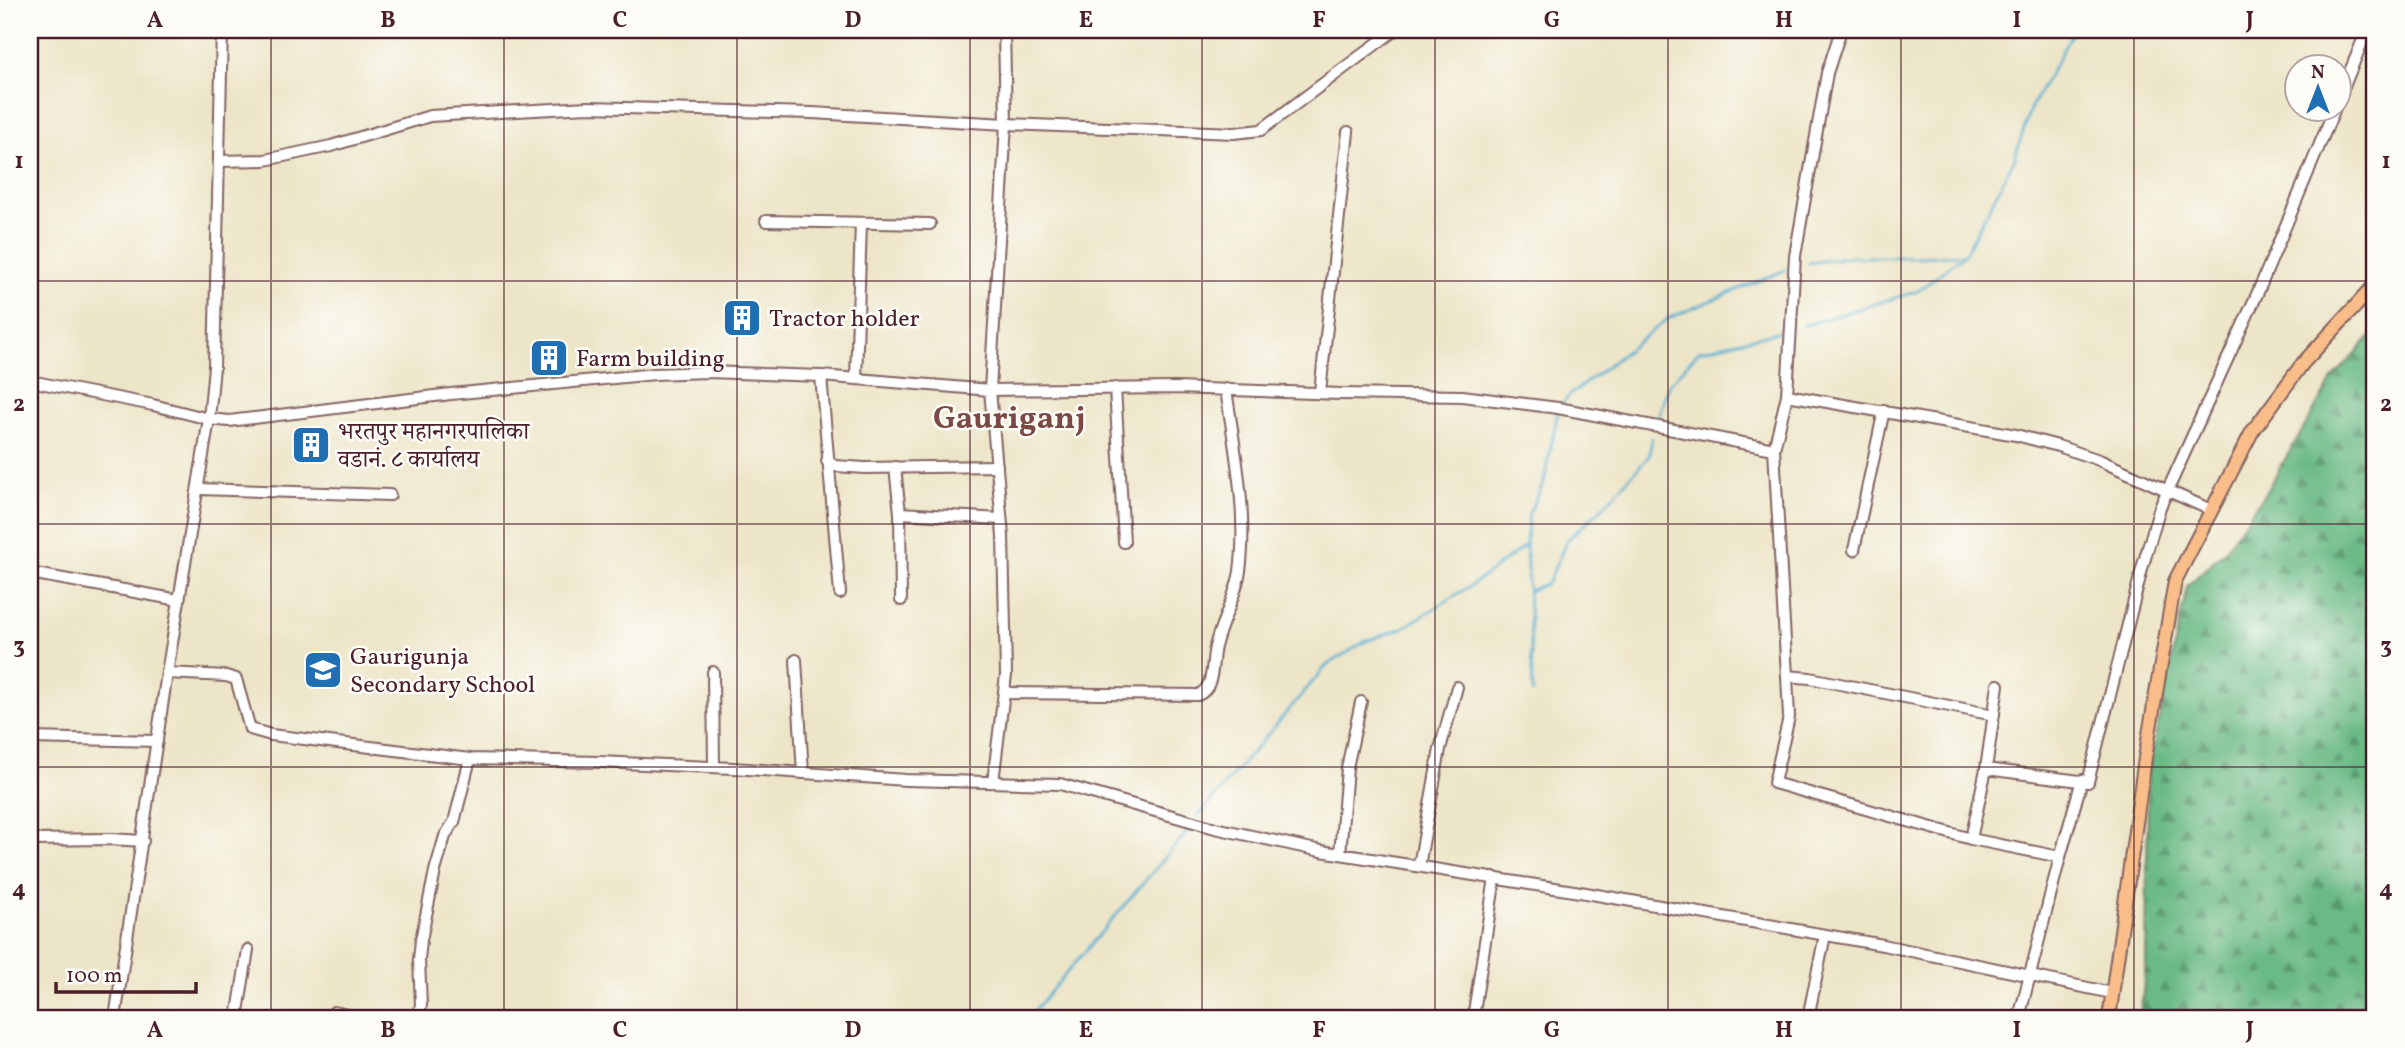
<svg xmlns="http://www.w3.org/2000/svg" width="2405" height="1048" font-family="Vollkorn,'Noto Serif Devanagari',serif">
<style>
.forest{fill:url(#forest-firs);stroke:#5a6c58;stroke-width:2}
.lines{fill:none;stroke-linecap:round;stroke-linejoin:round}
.stream{stroke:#54aed2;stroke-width:2.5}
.minor-casing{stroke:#836462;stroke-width:14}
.major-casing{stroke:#836462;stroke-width:16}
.minor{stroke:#fff;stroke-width:10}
.major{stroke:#f8bd89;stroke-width:12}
.grid{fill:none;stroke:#4a1f2b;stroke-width:2;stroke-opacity:0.55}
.labels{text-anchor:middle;stroke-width:5;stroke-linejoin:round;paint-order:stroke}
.poi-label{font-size:24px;fill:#4a1f2b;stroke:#fdfcf7;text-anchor:start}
.district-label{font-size:32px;font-weight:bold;fill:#7b4a45;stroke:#fdfcf7}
.neatline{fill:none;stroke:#4a1f2b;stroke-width:2.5}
.grid-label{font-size:23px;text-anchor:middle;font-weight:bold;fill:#4a1f2b}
</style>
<defs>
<pattern id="forest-firs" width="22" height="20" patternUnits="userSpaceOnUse" patternTransform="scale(1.75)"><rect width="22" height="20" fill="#6aba85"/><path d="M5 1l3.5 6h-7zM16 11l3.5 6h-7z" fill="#59976d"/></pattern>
</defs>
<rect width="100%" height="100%" fill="#fdfcf7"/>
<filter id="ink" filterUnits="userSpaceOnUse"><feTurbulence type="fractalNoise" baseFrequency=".0143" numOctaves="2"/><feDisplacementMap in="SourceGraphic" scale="14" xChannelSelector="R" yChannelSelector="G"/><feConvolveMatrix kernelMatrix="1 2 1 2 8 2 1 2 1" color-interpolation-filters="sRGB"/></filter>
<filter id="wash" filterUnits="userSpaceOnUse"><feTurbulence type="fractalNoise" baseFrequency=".00686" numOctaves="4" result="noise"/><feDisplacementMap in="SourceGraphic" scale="28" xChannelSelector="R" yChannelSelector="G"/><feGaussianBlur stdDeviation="1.57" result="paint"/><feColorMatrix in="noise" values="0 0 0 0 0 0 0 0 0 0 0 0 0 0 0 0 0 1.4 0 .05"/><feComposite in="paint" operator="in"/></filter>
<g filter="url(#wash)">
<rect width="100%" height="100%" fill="#ede5c8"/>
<polygon class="forest" points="2375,332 2375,1018 2140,1018 2146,965 2148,771 2187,586 2224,551 2265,493 2334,377"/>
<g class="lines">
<g class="stream">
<polyline points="1809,263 1847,257 1918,257 1965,254"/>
<polyline points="1802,326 1918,291 1965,254 2014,160 2031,107 2074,30"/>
<polyline points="1561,405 1570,395 1669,318 1790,268"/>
<polyline points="1656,423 1669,384 1699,351 1786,330"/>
<polyline points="1529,591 1548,583 1567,540 1600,510 1649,456 1652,438"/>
<polyline points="1533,693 1526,545 1529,513 1544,482 1558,411"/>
<polyline points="1198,816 1327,665 1366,641 1403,628 1472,585 1526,545"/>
<polyline points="1028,1018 1192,826"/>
</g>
</g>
</g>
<g filter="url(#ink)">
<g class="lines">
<g class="minor-casing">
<g id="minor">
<polyline points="2338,101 2367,30"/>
<polyline points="219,161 265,160 331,146 430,116 588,107 812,113 1006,124 1234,133 1261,130 1395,30"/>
<polyline points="766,221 930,224"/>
<polyline points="821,376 840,593"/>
<polyline points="856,379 861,223"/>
<polyline points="30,381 153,405 209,419 229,421 451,394 655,374 707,372 821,376 990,390 1176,388 1341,394 1462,396 1558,408 1774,449 1787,395 2016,435 2058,446 2099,460 2211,510"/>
<polyline points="1115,388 1124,542"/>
<polyline points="1320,392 1348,132"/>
<polyline points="1787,395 1795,256 1827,73 1841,30"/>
<polyline points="1774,449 1787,676 1810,678 1994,715"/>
<polyline points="827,461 835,466 865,468 997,466"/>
<polyline points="895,467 900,513 1001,519"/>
<polyline points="198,489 390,495"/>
<polyline points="900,513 901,600"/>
<polyline points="1854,550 1884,410"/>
<polyline points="30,573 179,600"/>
<polyline points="796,660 803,773"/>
<polyline points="713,672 714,767"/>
<polyline points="167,673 226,676 236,679 250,729 271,735 470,759 599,762 733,768 906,780 1060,784 1215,828 1321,851 1580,892 1883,945 2112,993"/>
<polyline points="1787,676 1789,717 1774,783 1971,839 2060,857"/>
<polyline points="1998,685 1986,769 2088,782 2143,565 2160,507 2258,292 2335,108"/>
<path d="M1004,693L1198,695C1215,688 1211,663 1215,647C1221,621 1236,597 1240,571C1248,513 1234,446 1226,389"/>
<polyline points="30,738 157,741"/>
<polyline points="993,782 1006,675 1003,536 990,390 1006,124 1004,30"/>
<polyline points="1971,839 1986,769"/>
<polyline points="30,840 110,839 143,841"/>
<polyline points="1340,854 1347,768 1361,702"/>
<polyline points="1419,866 1440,749 1457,687"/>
<polyline points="334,1012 362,1018"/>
<polyline points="115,1018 167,673 209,419 214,367 222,30"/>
<polyline points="237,1018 248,950"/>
<polyline points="417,1018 421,1005 419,960 421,940 435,871 445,836 454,822 470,759"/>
<polyline points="1473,1018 1495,878"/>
<polyline points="1808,1018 1825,935"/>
<polyline points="2019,1018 2060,857 2082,780"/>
</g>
</g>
<g class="major-casing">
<polyline id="major" points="2109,1018 2145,758 2175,581 2252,432 2303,363 2375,285"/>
</g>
<use href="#minor" class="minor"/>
<use href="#major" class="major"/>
</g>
</g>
<path class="grid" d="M271,30V1018M504,30V1018M737,30V1018M970,30V1018M1202,30V1018M1435,30V1018M1668,30V1018M1901,30V1018M2134,30V1018M30,281H2375M30,524H2375M30,767H2375"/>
<defs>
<g id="building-square" transform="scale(2.0125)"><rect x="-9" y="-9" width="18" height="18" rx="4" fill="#1f6fb2" stroke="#fdfcf7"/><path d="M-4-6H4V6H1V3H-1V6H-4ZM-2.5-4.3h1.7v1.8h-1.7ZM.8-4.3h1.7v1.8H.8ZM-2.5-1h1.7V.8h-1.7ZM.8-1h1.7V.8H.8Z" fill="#fff"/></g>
<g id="school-square" transform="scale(2.0125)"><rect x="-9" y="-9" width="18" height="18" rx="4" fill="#1f6fb2" stroke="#fdfcf7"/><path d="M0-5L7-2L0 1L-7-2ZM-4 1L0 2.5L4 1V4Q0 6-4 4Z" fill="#fff"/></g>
</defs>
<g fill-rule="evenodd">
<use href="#building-square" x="742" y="318"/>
<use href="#building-square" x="549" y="358"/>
<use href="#building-square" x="311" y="445"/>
<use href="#school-square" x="323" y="670"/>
</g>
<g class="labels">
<g class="poi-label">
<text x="769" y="326">Tractor holder</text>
<text x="576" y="366">Farm building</text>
<text x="338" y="439">भरतपुर महानगरपालिका<tspan x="338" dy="28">वडानं. ८ कार्यालय</tspan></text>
<text x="350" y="664">Gaurigunja<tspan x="350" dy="28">Secondary School</tspan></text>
</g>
<g class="district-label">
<text x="1009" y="428">Gauriganj</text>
</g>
</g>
<rect width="2405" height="1048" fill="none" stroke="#fdfcf7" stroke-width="77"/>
<g transform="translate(2318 88)"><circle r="33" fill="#fdfcf7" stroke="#b5a4a5" stroke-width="2"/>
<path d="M0-5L12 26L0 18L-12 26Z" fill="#1f6fb2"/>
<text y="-10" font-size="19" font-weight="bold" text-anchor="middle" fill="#4a1f2b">N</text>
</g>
<path d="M56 982v10h140v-10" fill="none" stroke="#4a1f2b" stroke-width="3.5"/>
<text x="66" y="982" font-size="21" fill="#4a1f2b" stroke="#fdfcf7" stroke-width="5" paint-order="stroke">100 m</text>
<rect x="38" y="38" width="2328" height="972" class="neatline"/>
<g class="grid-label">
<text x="155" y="27">A</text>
<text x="388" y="27">B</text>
<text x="620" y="27">C</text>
<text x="853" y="27">D</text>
<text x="1086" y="27">E</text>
<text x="1319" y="27">F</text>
<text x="1552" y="27">G</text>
<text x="1784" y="27">H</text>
<text x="2017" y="27">I</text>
<text x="2250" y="27">J</text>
<text x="19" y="168">1</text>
<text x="2386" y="168">1</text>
<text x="19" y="411">2</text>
<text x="2386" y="411">2</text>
<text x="19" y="653">3</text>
<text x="2386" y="653">3</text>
<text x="19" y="896">4</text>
<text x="2386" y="896">4</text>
<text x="155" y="1037">A</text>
<text x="388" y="1037">B</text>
<text x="620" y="1037">C</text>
<text x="853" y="1037">D</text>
<text x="1086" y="1037">E</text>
<text x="1319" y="1037">F</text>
<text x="1552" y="1037">G</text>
<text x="1784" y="1037">H</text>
<text x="2017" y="1037">I</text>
<text x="2250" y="1037">J</text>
</g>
</svg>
